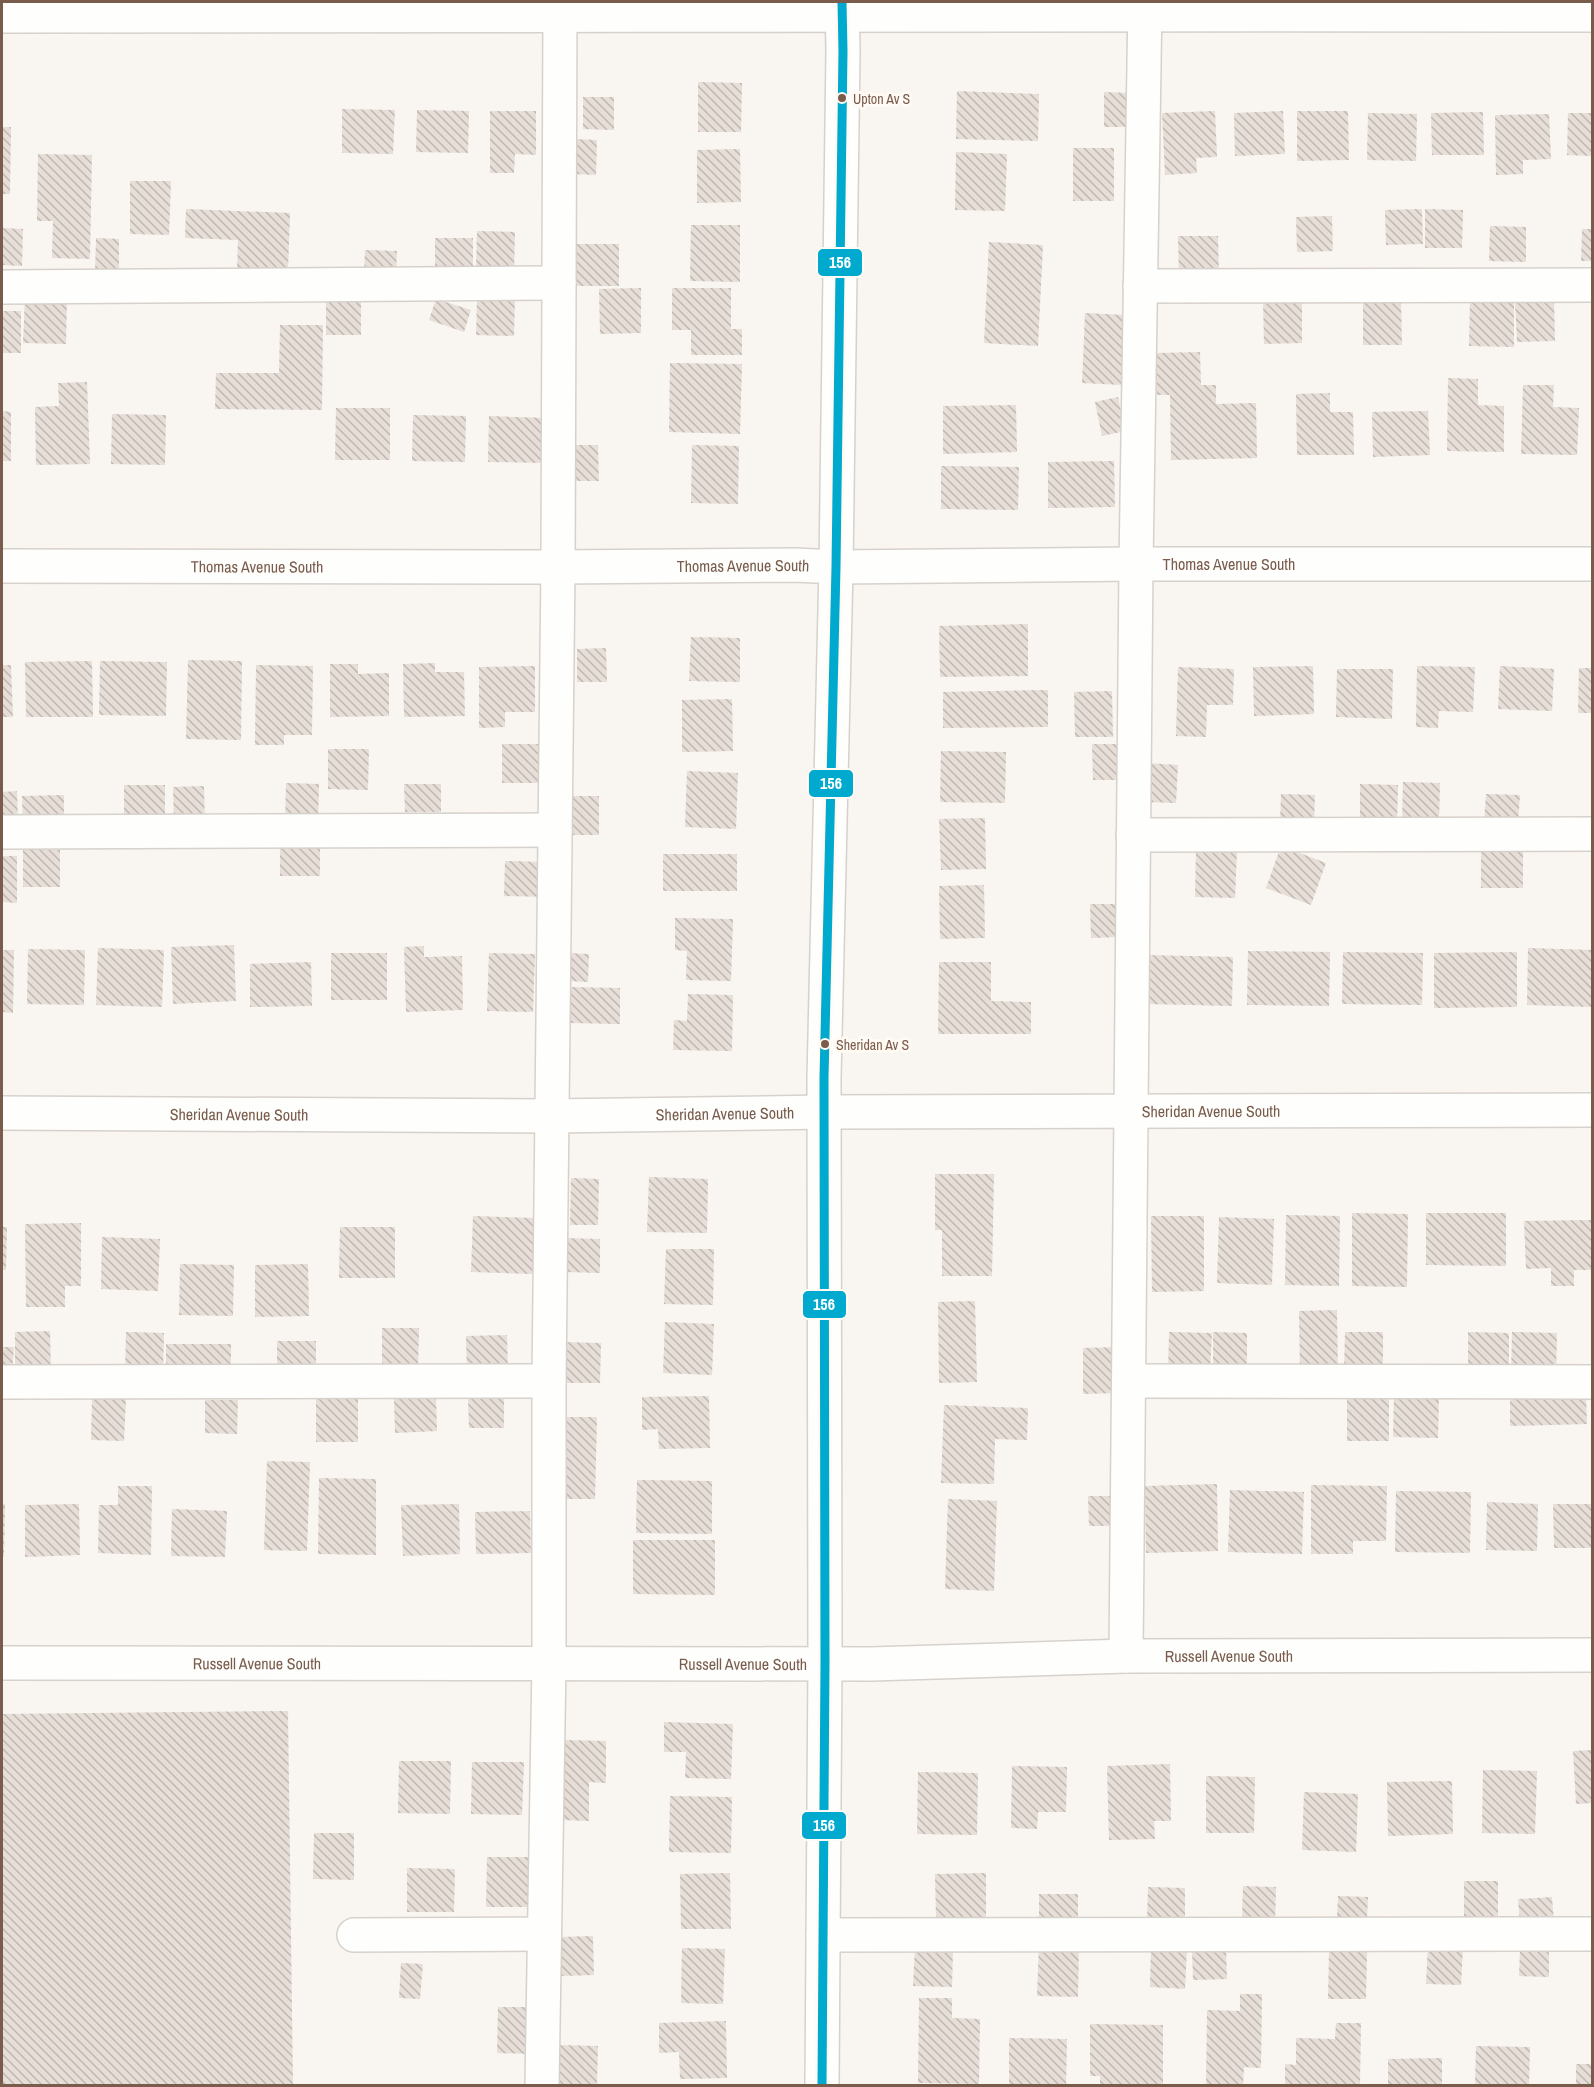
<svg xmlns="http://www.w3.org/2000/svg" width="1594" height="2087" font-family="'Archivo Narrow',sans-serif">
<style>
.building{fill:url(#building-back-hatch)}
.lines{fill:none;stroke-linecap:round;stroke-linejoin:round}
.minor-casing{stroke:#d7d1cb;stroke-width:36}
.minor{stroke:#fefefd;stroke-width:33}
.bus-1-casing{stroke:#fffaf3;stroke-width:14}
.bus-1{stroke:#00a9ce;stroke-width:9}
.bus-dot{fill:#7a5c4d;stroke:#fffaf3;stroke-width:2}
.labels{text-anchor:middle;stroke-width:6;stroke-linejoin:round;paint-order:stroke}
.bus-label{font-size:14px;fill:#7a5c4d;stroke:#fffaf3;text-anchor:start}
.street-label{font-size:16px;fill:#7a5c4d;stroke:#fffaf3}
.line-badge{stroke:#fffaf3;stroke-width:2}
.badge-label{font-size:16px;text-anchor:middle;font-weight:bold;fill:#fff}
</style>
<defs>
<pattern id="building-back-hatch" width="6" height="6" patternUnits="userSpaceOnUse" patternTransform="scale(1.5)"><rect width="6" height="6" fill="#e6ded7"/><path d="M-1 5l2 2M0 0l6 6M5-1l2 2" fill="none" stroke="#bfb7b1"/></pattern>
</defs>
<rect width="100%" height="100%" fill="#f9f5f0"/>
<g class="building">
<polygon points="698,82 742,83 741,132 698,132"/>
<polygon points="957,91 1039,94 1038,141 956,139"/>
<polygon points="1104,92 1129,93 1128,127 1104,127"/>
<polygon points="583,97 614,97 614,130 583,129"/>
<polygon points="342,109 395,110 393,154 342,153"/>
<polygon points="417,110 469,111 468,153 416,152"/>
<polygon points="490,111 536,111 536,155 515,154 514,173 490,173"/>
<polygon points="1215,111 1217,157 1196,158 1197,173 1165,175 1162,113"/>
<polygon points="1283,111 1285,154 1235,156 1234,113"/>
<polygon points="1297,111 1348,111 1349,160 1297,161"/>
<polygon points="1483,112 1484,155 1432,155 1431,113"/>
<polygon points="1368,113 1417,114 1416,161 1367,160"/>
<polygon points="1568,113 1592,113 1592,156 1567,155"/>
<polygon points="1549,114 1551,159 1523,160 1523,174 1496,175 1495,115"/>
<polygon points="2,127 11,127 10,194 2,194"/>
<polygon points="575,139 597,140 596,175 572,174"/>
<rect x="1073" y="148" width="41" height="53"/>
<polygon points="740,149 741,202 697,203 697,150"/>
<polygon points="956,152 1007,154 1005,211 955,210"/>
<polygon points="38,154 92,155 90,259 52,258 53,221 37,221"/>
<polygon points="130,181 171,181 169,235 130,234"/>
<polygon points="186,209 290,213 288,272 237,270 238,240 185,238"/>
<polygon points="1422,209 1423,244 1386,245 1385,210"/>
<polygon points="1425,209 1463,210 1462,248 1425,248"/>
<polygon points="1332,216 1333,251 1297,252 1296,217"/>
<polygon points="691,225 740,225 740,282 690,281"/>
<polygon points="1490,226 1526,227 1526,262 1489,261"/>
<polygon points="2,228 23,229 22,266 2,265"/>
<polygon points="1582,229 1592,229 1592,261 1581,261"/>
<polygon points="477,231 515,232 514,273 476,272"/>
<polygon points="1178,236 1218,236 1219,274 1179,275"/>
<polygon points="96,238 119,239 119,274 95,274"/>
<rect x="435" y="238" width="38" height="36"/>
<polygon points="989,242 1043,245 1038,346 984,343"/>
<rect x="575" y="244" width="44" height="42"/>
<polygon points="365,250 397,251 396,274 364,273"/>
<polygon points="641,288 641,333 600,334 599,289"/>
<polygon points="672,288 731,288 731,329 742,329 742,355 691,355 691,330 672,330"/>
<polygon points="25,298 67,299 66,344 23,343"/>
<polygon points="436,299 471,310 464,332 429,320"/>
<polygon points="477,299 515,300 514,336 476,335"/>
<polygon points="1302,299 1302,343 1264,344 1263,300"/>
<polygon points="1401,299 1402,345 1363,345 1363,300"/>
<polygon points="1470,299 1514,299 1514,347 1469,346"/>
<polygon points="1554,299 1555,341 1517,342 1515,301"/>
<rect x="326" y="300" width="35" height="35"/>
<rect x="2" y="311" width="19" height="42"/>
<polygon points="1085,313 1126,315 1123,385 1082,383"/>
<polygon points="280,325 323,325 322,410 215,409 216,373 279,373"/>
<polygon points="1200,352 1201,385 1216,385 1216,404 1256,403 1257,458 1171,460 1170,395 1157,395 1157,353"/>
<polygon points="670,363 742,364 740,434 669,432"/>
<polygon points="1448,378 1478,379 1478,405 1504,406 1504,452 1447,451"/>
<polygon points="87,382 90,464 36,465 35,407 59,406 58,383"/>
<polygon points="1523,385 1554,385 1553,407 1579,408 1577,455 1521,454"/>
<polygon points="1330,393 1330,412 1353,412 1354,455 1297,455 1296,394"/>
<polygon points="1118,397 1125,431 1102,436 1095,402"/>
<polygon points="1016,405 1017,452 943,454 943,406"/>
<polygon points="336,408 390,408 390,460 335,460"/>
<polygon points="2,411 11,412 11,461 2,461"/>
<polygon points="1428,411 1430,455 1373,457 1372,412"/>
<polygon points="112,414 166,415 165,465 111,464"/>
<polygon points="413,415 466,416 465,462 412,461"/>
<polygon points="489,416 548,418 547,463 488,462"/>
<polygon points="572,445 598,445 599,481 574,481"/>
<polygon points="692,445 739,446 738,504 691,503"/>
<polygon points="1114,461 1115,507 1048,508 1048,462"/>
<polygon points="941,466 1019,467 1018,510 941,509"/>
<polygon points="1028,624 1028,676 940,677 939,626"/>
<polygon points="691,637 740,638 740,682 689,681"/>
<polygon points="606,648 607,682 577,682 577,649"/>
<polygon points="188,660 242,661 241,740 186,739"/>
<polygon points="92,661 93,717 26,717 25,662"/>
<polygon points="100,661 167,662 166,716 99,715"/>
<polygon points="435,663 435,672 464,672 465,716 404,717 403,664"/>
<polygon points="330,664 358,664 358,674 389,673 389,716 330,717"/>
<polygon points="2,665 11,665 13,717 2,717"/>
<polygon points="256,665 313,666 312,735 284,735 284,745 255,745"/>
<polygon points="535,666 535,712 505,712 505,727 479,728 479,667"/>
<polygon points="1313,666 1314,714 1254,716 1253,667"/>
<polygon points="1417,666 1475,667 1473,712 1439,711 1438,728 1416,727"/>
<polygon points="1500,666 1554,669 1552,711 1498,709"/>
<polygon points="1178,667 1234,669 1233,705 1207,705 1206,737 1176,736"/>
<polygon points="1579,668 1592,668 1592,713 1578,713"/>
<polygon points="1337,669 1393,669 1392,719 1336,717"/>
<polygon points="1048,690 1048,727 943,728 943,692"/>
<polygon points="1112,691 1113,737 1075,737 1074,692"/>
<polygon points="732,699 733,751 682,752 682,700"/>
<polygon points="502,744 546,744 545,783 502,783"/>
<polygon points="1092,744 1123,744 1123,780 1093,780"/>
<polygon points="328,749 369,749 368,790 328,789"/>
<polygon points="941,751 1006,752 1005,803 940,802"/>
<polygon points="1146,763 1178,765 1176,803 1145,802"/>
<polygon points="687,771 738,773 736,829 685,827"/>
<polygon points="1403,782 1440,783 1439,825 1402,824"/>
<polygon points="286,783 319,784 318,824 285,824"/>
<polygon points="404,784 441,784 441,812 405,812"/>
<polygon points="1360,784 1398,785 1397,827 1360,826"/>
<polygon points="124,785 165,785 165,822 124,823"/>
<polygon points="204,786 205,825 174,825 173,787"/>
<polygon points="17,791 18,825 2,826 2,792"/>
<polygon points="1281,794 1315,795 1314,824 1280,823"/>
<polygon points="1486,794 1520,795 1518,824 1484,823"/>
<polygon points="64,795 64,824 23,825 22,796"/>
<rect x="571" y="796" width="28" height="39"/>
<polygon points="985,818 986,869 941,870 939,819"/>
<polygon points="320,844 320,876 280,876 280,845"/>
<polygon points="1281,846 1326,863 1311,905 1266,888"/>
<rect x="1481" y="846" width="42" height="42"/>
<polygon points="23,849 60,850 60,887 23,887"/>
<polygon points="1196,849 1237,851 1235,898 1195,897"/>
<rect x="663" y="854" width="74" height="37"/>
<polygon points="2,856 17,856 17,903 2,902"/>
<polygon points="505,861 545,862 544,897 504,896"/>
<polygon points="984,885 985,938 940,939 939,886"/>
<polygon points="1090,904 1121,904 1121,937 1091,938"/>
<polygon points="675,918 733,919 731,981 686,980 687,951 675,950"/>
<polygon points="234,945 236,1001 173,1004 171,947"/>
<polygon points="424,946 424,957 462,956 463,1010 406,1012 404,947"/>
<polygon points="98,948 164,950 162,1007 96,1005"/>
<polygon points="1528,948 1592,950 1592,1007 1527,1005"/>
<polygon points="28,949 85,950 84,1005 27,1004"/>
<polygon points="2,950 14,950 13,1013 2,1012"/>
<polygon points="1248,951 1330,952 1329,1006 1247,1005"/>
<polygon points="1343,952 1423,953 1422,1005 1342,1004"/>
<polygon points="1517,952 1517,1007 1434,1008 1434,953"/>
<rect x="331" y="953" width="56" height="47"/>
<polygon points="489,953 535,954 533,1012 487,1011"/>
<polygon points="569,953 589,954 588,982 568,981"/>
<polygon points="1147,955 1233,957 1232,1006 1146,1004"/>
<polygon points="311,962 312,1006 250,1007 250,964"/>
<polygon points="939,962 991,962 991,1001 1031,1002 1031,1034 938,1034"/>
<polygon points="570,987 620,988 620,1024 569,1023"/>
<polygon points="688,994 733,995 732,1051 673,1050 674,1020 687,1021"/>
<polygon points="935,1174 994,1174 992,1276 942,1276 942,1230 935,1230"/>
<polygon points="649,1177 708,1179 707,1233 647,1232"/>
<polygon points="571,1178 599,1179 598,1225 570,1225"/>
<polygon points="1352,1213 1408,1214 1407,1287 1352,1286"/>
<polygon points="1426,1213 1506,1213 1506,1266 1426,1265"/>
<polygon points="1286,1215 1340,1216 1339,1286 1285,1285"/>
<polygon points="473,1216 535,1218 533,1274 471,1272"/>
<polygon points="1151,1216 1204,1216 1204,1291 1152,1292"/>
<polygon points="1219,1217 1274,1219 1272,1285 1217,1283"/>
<polygon points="1592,1220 1592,1270 1574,1270 1574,1286 1551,1286 1551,1268 1526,1269 1524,1221"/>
<polygon points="81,1223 81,1286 65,1286 65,1307 26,1307 25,1224"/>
<polygon points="2,1227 7,1227 6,1270 2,1270"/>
<polygon points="340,1227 395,1227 395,1278 339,1278"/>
<polygon points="102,1237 160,1239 158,1291 101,1289"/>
<polygon points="565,1238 600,1239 600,1273 565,1272"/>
<polygon points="666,1249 714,1249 713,1305 664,1304"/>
<polygon points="180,1264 234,1265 233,1316 179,1315"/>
<polygon points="308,1264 309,1316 255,1317 255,1265"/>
<polygon points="975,1301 977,1382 939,1383 938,1302"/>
<polygon points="1337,1310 1338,1373 1300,1373 1299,1311"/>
<polygon points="665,1322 714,1324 712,1375 663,1373"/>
<polygon points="382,1328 419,1328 418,1371 382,1370"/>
<polygon points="50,1331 51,1372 15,1373 15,1332"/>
<polygon points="126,1332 164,1333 163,1374 125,1374"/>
<polygon points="1169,1332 1212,1333 1210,1373 1168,1373"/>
<polygon points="1213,1332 1247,1333 1247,1373 1213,1373"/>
<polygon points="1345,1332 1383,1332 1383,1374 1344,1374"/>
<polygon points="1468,1332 1509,1333 1509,1375 1468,1374"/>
<polygon points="1512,1332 1557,1333 1556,1375 1511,1374"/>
<polygon points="507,1335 508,1371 467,1372 466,1336"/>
<polygon points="277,1341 316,1341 316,1371 277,1370"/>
<polygon points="564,1342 601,1343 600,1383 563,1383"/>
<rect x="166" y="1344" width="65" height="30"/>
<polygon points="2,1347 14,1347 12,1373 2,1373"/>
<polygon points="1117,1347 1118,1393 1083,1394 1083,1348"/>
<polygon points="709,1396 710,1448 659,1449 658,1429 642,1430 642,1397"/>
<polygon points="1394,1396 1439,1397 1438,1438 1393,1437"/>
<polygon points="1586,1396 1587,1424 1510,1426 1510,1398"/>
<polygon points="436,1397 437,1431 395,1433 394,1398"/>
<polygon points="504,1397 504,1428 469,1428 468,1398"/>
<polygon points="92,1398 126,1399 124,1441 91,1440"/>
<rect x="316" y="1398" width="42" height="44"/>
<rect x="1347" y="1398" width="42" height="43"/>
<polygon points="205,1400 238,1400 237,1434 205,1433"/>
<polygon points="944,1405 1028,1408 1027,1440 995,1439 994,1484 941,1483"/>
<polygon points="564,1417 597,1417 595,1499 563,1499"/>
<polygon points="267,1461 310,1462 307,1551 264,1550"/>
<polygon points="319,1478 376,1479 376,1555 318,1554"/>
<polygon points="637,1480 712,1481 712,1534 636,1533"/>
<polygon points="1217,1484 1218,1551 1146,1553 1145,1486"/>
<polygon points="1311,1485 1387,1486 1386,1541 1353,1541 1353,1554 1311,1554"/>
<polygon points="118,1486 152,1486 151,1555 98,1553 99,1505 118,1505"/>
<polygon points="1230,1490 1304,1492 1302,1554 1228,1552"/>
<polygon points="1396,1491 1471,1492 1470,1553 1395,1552"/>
<polygon points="1088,1496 1110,1496 1111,1526 1089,1526"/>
<polygon points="948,1499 997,1501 994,1591 945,1589"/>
<polygon points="1487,1502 1538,1504 1537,1551 1486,1550"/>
<polygon points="2,1504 5,1504 4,1557 2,1556"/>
<polygon points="79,1504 80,1555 25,1557 25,1505"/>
<polygon points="459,1504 460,1554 403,1556 401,1505"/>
<polygon points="1553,1504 1592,1504 1592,1548 1554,1548"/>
<polygon points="172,1509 227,1511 225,1557 171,1556"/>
<polygon points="530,1511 531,1553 476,1554 475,1512"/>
<polygon points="633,1540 715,1540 715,1595 633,1594"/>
<polygon points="288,1711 293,2086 2,2086 2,1714"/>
<polygon points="664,1722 733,1724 731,1779 685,1778 686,1752 664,1752"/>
<polygon points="563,1740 606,1741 606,1783 589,1782 589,1821 561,1820"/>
<polygon points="1592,1750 1592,1803 1576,1804 1573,1751"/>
<polygon points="399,1761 451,1761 450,1814 398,1813"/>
<polygon points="472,1762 524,1762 522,1815 471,1814"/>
<polygon points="1170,1764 1171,1821 1154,1821 1155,1839 1109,1840 1107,1766"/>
<polygon points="1012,1766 1067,1767 1066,1812 1038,1812 1037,1829 1011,1828"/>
<polygon points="1483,1770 1537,1771 1535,1834 1482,1833"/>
<polygon points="918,1772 978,1773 977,1835 917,1834"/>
<polygon points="1206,1776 1255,1777 1254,1833 1206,1833"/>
<polygon points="1452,1781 1453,1834 1388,1836 1387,1782"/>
<polygon points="1304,1792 1358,1794 1356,1852 1302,1850"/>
<polygon points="670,1796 732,1797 731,1853 669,1852"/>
<polygon points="314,1833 354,1833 354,1880 313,1879"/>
<polygon points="487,1857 530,1857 530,1907 486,1907"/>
<polygon points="407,1868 455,1869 454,1912 407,1912"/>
<polygon points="730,1873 731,1929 681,1929 680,1874"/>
<polygon points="986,1873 986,1917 936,1918 935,1874"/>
<rect x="1464" y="1881" width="34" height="37"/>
<polygon points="1243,1886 1276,1887 1275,1921 1242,1920"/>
<polygon points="1148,1887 1185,1888 1185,1924 1147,1923"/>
<rect x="1039" y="1894" width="39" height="29"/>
<polygon points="1338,1896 1368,1897 1367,1919 1337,1918"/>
<polygon points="1552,1897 1554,1923 1520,1924 1518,1899"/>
<polygon points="593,1936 594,1975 561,1976 560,1937"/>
<polygon points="1039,1944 1079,1945 1078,1997 1037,1996"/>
<polygon points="1428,1946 1463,1948 1461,1985 1426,1984"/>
<polygon points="915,1947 953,1948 952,1987 913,1986"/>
<polygon points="1151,1947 1187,1948 1185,1989 1150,1987"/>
<polygon points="682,1948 725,1949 723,2004 681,2003"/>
<polygon points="1226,1948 1227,1979 1193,1980 1192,1949"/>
<polygon points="1520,1949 1549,1949 1549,1977 1519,1976"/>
<polygon points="1329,1951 1367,1952 1366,1999 1328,1999"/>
<polygon points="401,1963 423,1964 420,1999 399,1998"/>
<polygon points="1240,1994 1262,1994 1261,2068 1244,2067 1243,2086 1206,2086 1207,2010 1240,2011"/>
<polygon points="919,1998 952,1998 952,2018 980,2019 979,2084 918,2083"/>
<polygon points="498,2007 532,2007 530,2054 497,2053"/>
<polygon points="726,2021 727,2078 680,2079 679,2052 659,2053 659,2023"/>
<polygon points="1336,2023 1361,2023 1360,2086 1285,2086 1285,2064 1296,2065 1296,2038 1335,2039"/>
<polygon points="1090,2024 1163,2025 1163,2086 1100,2086 1100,2076 1090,2076"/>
<polygon points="1009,2038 1067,2039 1066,2086 1009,2086"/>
<polygon points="559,2045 598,2046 597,2086 558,2086"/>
<polygon points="1476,2046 1530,2047 1529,2086 1475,2086"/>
<polygon points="1442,2058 1442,2086 1388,2086 1388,2059"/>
<rect x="1576" y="2064" width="16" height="22"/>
</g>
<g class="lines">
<g class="minor-casing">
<g id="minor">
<path d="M2,16C532,16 1062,14 1592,15"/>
<polyline points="1140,286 1592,285"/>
<polyline points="2,287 559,283"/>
<path id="s1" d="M2,566L558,567L795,565L836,567L1136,564H1592"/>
<polyline points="2,832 555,830"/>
<polyline points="1133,835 1592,834"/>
<path id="s2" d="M2,1113L552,1116L824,1112L1592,1110"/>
<polyline points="1129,1381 1592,1382"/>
<polyline points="2,1382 549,1381"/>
<polyline points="1126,1656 1136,564 1145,2"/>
<path id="s3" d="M2,1663L871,1664L1126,1656L1592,1655"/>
<polyline points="354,1935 544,1934"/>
<polyline points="823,1935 1592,1934"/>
<polyline points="542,2086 549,1663 549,1381 558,567 560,2"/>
<polyline points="822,2086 825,1663 824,1078 836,567 843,51 842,2"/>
</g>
</g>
<use href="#minor" class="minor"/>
<g class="bus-1-casing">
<polyline id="bus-1" points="822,2086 825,1663 824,1078 836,567 843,51 842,2"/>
</g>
<use href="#bus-1" class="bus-1"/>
</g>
<g class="bus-dot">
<circle cx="842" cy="98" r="5"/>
<circle cx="825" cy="1044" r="5"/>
</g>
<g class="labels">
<g class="bus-label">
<text x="853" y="104">Upton Av S</text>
<text x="836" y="1050">Sheridan Av S</text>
</g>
<g class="street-label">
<text dy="6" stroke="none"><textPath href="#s1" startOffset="1227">Thomas Avenue South</textPath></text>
<text dy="6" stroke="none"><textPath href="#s1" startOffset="255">Thomas Avenue South</textPath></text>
<text dy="6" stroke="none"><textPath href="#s1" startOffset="741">Thomas Avenue South</textPath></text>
<text dy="6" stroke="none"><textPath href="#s2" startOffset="1209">Sheridan Avenue South</textPath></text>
<text dy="6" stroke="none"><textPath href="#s2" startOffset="723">Sheridan Avenue South</textPath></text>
<text dy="6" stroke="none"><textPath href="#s2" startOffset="237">Sheridan Avenue South</textPath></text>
<text dy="6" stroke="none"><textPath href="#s3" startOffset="1227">Russell Avenue South</textPath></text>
<text dy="6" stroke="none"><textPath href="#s3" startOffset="255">Russell Avenue South</textPath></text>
<text dy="6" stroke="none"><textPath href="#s3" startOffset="741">Russell Avenue South</textPath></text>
</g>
</g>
<g class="line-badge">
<rect x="817" y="248" width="46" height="29" rx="6" fill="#00a9ce"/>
<rect x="808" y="769" width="46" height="29" rx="6" fill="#00a9ce"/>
<rect x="802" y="1290" width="45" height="29" rx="6" fill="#00a9ce"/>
<rect x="801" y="1811" width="46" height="29" rx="6" fill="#00a9ce"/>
</g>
<g class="badge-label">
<text x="840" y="268">156</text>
<text x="831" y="789">156</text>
<text x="824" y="1310">156</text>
<text x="824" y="1831">156</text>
</g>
<rect width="1594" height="2087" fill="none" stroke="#7a5c4d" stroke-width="6"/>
</svg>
